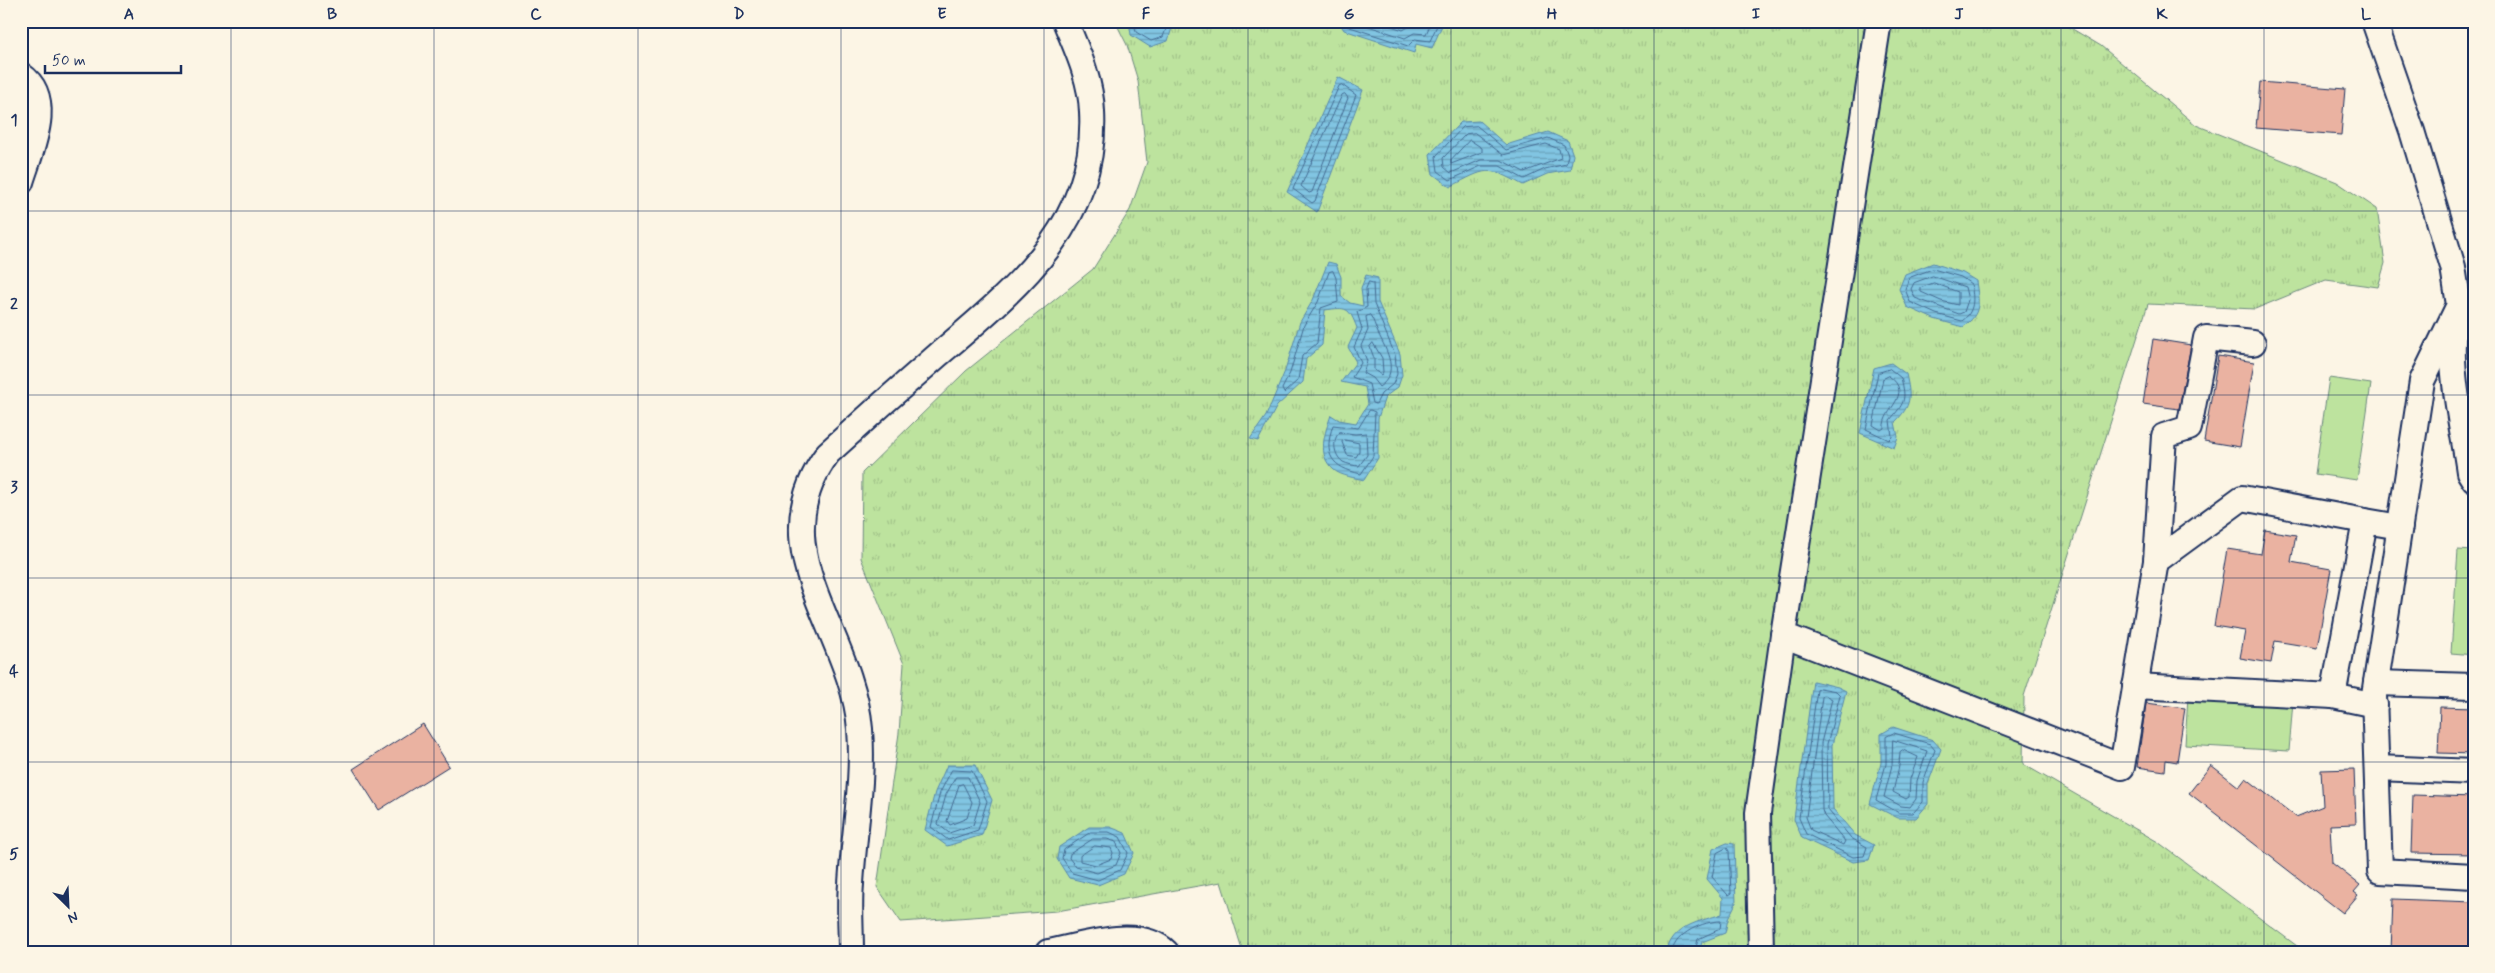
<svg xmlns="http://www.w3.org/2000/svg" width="2495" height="973" font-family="Mynerve,sans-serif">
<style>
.grass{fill:url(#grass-tufts);stroke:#6c897e}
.park{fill:#bde39e;stroke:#6c897e}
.water{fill:url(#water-rules);stroke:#5889ad}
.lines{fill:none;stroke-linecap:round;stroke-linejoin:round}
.shore{stroke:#446b93;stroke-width:1}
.building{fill:#eab2a1;stroke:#1b2f5e}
.minor-casing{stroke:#1b2f5e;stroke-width:28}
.minor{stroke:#fcf5e5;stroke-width:24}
.grid{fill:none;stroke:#1b2f5e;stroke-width:1;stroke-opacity:0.55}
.neatline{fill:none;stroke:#1b2f5e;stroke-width:2}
.grid-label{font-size:16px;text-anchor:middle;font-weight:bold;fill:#1b2f5e}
</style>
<defs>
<pattern id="grass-tufts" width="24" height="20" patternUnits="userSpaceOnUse" patternTransform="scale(1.25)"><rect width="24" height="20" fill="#bde39e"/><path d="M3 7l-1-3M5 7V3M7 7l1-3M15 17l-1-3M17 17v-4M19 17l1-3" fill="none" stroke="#a2c38a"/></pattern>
<pattern id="water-rules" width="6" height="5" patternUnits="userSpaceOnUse" patternTransform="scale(1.25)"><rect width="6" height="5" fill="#81c5e2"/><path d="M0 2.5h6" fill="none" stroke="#69a0ba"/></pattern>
</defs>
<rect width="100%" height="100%" fill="#fcf5e5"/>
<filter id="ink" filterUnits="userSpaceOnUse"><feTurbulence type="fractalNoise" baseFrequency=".02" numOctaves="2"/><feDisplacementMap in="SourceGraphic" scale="10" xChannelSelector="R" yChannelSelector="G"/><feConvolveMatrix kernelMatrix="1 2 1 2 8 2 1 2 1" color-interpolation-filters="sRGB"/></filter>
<g filter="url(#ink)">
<polygon class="grass" points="1115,21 2059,21 2101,46 2196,125 2337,182 2377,209 2385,263 2378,287 2326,280 2255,309 2148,304 2024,696 2023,764 2158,842 2305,952 1243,952 1221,882 1057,911 901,922 877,887 899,733 904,664 861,558 862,473 966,371 1093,269 1130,210 1147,162 1138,81 1127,45"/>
<g class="park">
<polygon points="2329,378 2371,384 2357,480 2315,474"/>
<polygon points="2458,550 2474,551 2474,655 2451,653"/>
<polygon points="2188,696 2293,701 2289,751 2185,745"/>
</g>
<g class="water">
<polygon points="1129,21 1174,21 1168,41 1150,47 1131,35"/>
<polygon points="1338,21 1444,21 1432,48 1416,44 1414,53 1344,30"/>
<polygon points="1338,77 1363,90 1317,212 1287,192"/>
<path d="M1479,121L1506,145L1548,132L1568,141L1573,155L1570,170L1547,174L1523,185C1487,165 1487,168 1450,187L1433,174L1430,154L1461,122Z"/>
<path d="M1328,262L1336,264L1341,277V296L1350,303L1363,306L1361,288L1366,275L1378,278V302L1400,354L1402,375L1398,387L1385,397L1378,418V458L1364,480C1356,478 1341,476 1334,470C1316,455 1325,433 1331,415L1339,420L1356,423L1368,404L1365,387L1341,382L1356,362L1348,347L1357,328C1349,307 1347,307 1325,310L1322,345L1306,359L1303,382L1277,406L1258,441L1250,439L1266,416L1285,371L1300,322L1313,300Z"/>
<path d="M1933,263L1963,273L1976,281C1979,303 1982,313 1963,327L1934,319L1907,307L1899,289L1905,274Z"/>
<path d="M1891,363L1906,374C1911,397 1912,405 1895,422L1898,437L1894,448L1860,433L1874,368Z"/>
<polygon points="1813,681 1838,687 1846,691 1832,745 1833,809 1855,835 1874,845 1869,860 1853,862 1802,838 1794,819"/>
<polygon points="1893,727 1933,740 1941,749 1928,784 1928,804 1916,818 1898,818 1870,804 1881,763 1881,734"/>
<polygon points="947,765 975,765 992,800 982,835 947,846 925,830 935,792"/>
<polygon points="1089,827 1110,827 1125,833 1134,853 1124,874 1098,885 1069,878 1057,859 1059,847"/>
<path d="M1727,843L1734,844L1736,903L1728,919L1725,933L1702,942L1699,952H1667C1671,926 1701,921 1722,914L1723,898L1707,879L1713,849Z"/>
</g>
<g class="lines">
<g class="shore">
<polyline points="1134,21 1136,32 1151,41 1163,37 1169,21"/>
<polyline points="1344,21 1347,26 1408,46 1415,39 1430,41 1439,21"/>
<polyline points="1353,21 1405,38 1414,33 1426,34 1432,21"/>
<polyline points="1377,21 1403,30 1412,25 1421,25 1424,21"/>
<polygon points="1342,85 1356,95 1315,201 1312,203 1293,189 1339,86"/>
<polygon points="1345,94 1348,98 1312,192 1309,193 1301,186 1342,95"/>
<polygon points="1477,126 1506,150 1548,138 1564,145 1568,155 1566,164 1545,169 1524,179 1500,166 1481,166 1450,180 1438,171 1436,156 1463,127"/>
<polygon points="1475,133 1503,155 1546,144 1559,149 1561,158 1524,172 1501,160 1481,160 1451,173 1444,167 1443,158 1466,134"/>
<polygon points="1470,140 1482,148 1482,152 1451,164 1451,160"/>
<path d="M1933,269L1961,277L1971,284C1974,299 1975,311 1962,321L1936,314L1910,302L1905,289L1909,278Z"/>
<polygon points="1333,271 1336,278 1338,302 1321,308 1317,343 1302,356 1298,380 1284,393 1282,389 1290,373 1304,325 1318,302 1329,272"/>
<polygon points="1933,276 1965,287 1968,300 1964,312 1959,314 1915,298 1911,289 1914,283"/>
<polygon points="1369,282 1373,283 1374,304 1395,355 1397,374 1393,384 1381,394 1376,404 1373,403 1369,384 1352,377 1361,363 1354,347 1362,329 1357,312 1367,307 1366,289"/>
<polygon points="1934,283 1958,292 1958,305 1941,301 1921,292 1921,288"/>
<path d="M1370,315C1374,320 1375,327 1378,333C1387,351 1400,373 1379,387L1372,378L1363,373L1367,361L1361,346L1368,330L1366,317Z"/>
<polygon points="1373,343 1382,358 1383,372 1381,375 1374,370 1374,358 1370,347"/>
<path d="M1890,369L1901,378C1907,401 1904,403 1890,420L1892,437L1889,440L1866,429L1878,373Z"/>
<path d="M1889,376C1915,395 1882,409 1884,428L1881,430L1873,425L1883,379Z"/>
<path d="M1370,410L1375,412L1373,456L1361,474C1331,467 1323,455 1333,425L1358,428Z"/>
<path d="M1340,432L1355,434L1366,433L1367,455L1359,466C1355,466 1347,464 1343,462C1333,455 1332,438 1340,432Z"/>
<polygon points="1345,440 1359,443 1359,452 1356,457 1347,455 1342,442"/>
<polygon points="1820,688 1836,691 1840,695 1827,744 1828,810 1851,838 1867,847 1864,856 1853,857 1806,834 1799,818 1817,690"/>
<polygon points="1825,695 1832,699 1821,743 1822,810 1824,816 1845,841 1843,845 1811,830 1806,817 1822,697"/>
<polygon points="1894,733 1930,744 1935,750 1923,782 1923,802 1913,813 1899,813 1876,800 1886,764 1886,737"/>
<polygon points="1893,740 1927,751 1917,781 1916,799 1910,807 1901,806 1884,797 1892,765"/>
<polygon points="1903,750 1918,757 1910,779 1909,797 1906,799 1893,792 1899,766 1900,752"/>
<polygon points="952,770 972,771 987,801 978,830 948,840 931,827 940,793"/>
<polygon points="956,777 968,777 980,802 973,825 949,833 938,824 946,795"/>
<polygon points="963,784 972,802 967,818 950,825 947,821 959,785"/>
<polygon points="1091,832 1109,832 1120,837 1128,853 1120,870 1098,880 1072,873 1062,858 1064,850"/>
<polygon points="1093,839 1107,839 1116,842 1121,853 1116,865 1097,873 1076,867 1069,858 1070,854"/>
<polygon points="1095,846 1111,848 1113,853 1111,859 1096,865 1080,861 1080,856"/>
<polygon points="1727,848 1729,851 1731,893 1728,895 1712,877 1717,853"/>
<path d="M1672,952C1675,933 1704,921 1721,921L1720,929L1698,939L1695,952"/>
</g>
</g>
<g class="building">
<polygon points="2260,82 2345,89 2341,135 2256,128"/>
<polygon points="2153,339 2191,345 2179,409 2143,404"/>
<polygon points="2218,356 2254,362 2240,447 2204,441"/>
<polygon points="2265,530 2296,535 2291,562 2331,569 2317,648 2275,641 2271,663 2240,658 2245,631 2214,626 2227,549 2261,554"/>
<polygon points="2146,703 2185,708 2177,762 2166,760 2165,771 2137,767"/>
<polygon points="2440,707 2474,708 2474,754 2438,753"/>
<polygon points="423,724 449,766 379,810 353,769"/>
<polygon points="2211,765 2239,787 2246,778 2296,817 2323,806 2321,770 2354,769 2356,824 2330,825 2332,863 2360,885 2354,892 2358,895 2343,913 2189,793"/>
<polygon points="2413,795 2474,797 2474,854 2411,853"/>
<polygon points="2393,899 2474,902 2474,952 2391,952"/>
</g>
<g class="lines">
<g class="minor-casing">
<g id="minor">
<polyline points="1879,21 1783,635 2122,767 2156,561 2242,498 2365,521"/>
<polyline points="2374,21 2412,131 2453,267 2459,305 2422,381 2374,695 2380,871 2474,876"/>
<path d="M21,75C56,99 30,152 21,182"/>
<path d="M2455,324C2447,365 2463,429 2469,472L2474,480"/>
<polyline points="2156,561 2164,436 2189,428 2206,338 2253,343"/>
<polyline points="2376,683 2474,686"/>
<polyline points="2135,686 2333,696"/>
<polyline points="2375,705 2333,696 2365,521 2400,527"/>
<polyline points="2377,768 2474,772"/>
<path d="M851,952C851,929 849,906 851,884C854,832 864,780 860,729C852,629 757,550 828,453C864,420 901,387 938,355C1015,289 1098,224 1092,112C1091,80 1077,50 1065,21"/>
<path d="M1048,952C1081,946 1139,925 1166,952"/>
<polyline points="1761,952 1758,813 1783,635"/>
</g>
</g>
<use href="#minor" class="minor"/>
</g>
</g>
<path class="grid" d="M231,21V952M434,21V952M638,21V952M841,21V952M1044,21V952M1248,21V952M1451,21V952M1654,21V952M1858,21V952M2061,21V952M2264,21V952M21,211H2474M21,395H2474M21,578H2474M21,762H2474"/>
<rect width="2495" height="973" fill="none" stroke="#fcf5e5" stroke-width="55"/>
<g transform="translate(68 906) rotate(156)" stroke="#fcf5e5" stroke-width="4" paint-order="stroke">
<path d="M0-4L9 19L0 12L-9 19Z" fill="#1b2f5e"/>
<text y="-8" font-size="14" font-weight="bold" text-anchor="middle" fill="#1b2f5e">N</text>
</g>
<path d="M45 65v8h136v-8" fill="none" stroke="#1b2f5e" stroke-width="2.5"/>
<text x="52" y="65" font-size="15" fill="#1b2f5e" stroke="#fcf5e5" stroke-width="4" paint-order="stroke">50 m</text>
<rect x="28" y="28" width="2440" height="918" class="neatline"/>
<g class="grid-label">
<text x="129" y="19">A</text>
<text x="332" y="19">B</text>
<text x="536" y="19">C</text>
<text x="739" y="19">D</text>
<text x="942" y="19">E</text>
<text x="1146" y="19">F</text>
<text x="1349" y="19">G</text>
<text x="1552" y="19">H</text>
<text x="1756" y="19">I</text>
<text x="1959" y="19">J</text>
<text x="2162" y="19">K</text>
<text x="2366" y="19">L</text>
<text x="14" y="125">1</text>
<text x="14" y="309">2</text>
<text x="14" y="492">3</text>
<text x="14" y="676">4</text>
<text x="14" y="859">5</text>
</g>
</svg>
